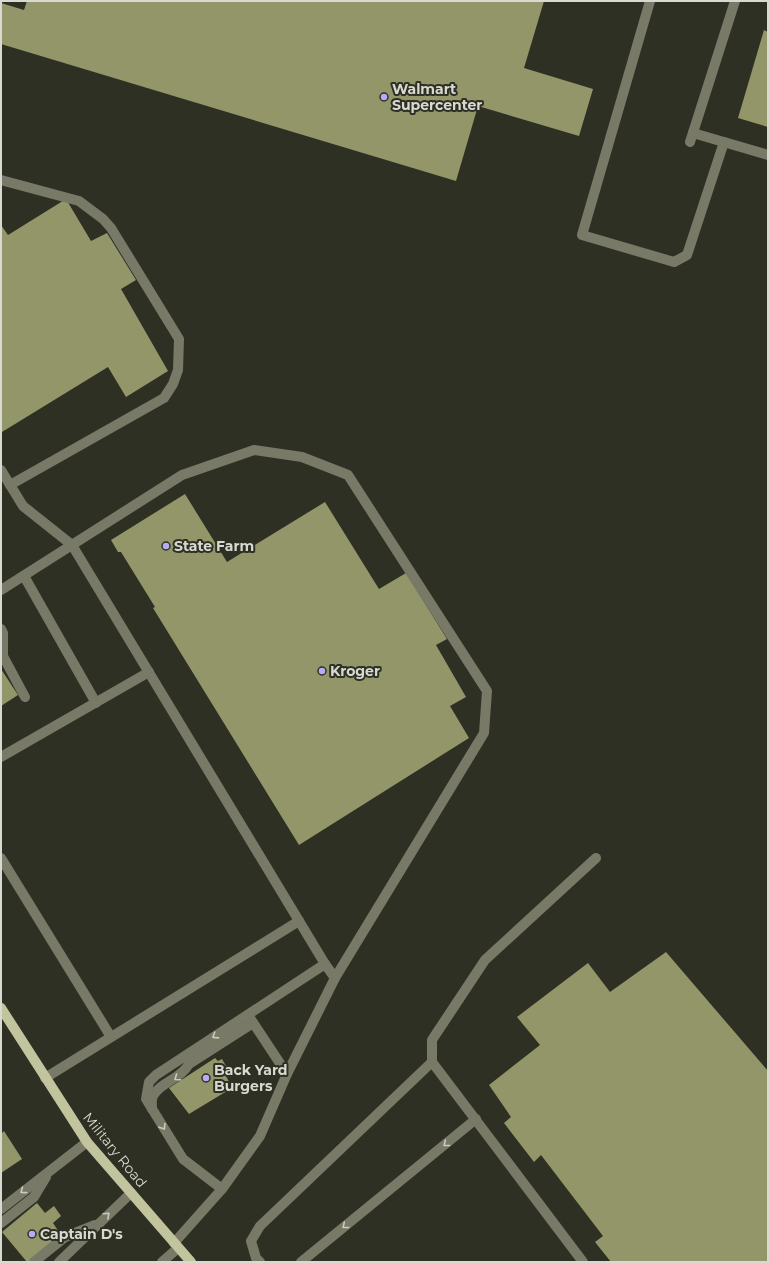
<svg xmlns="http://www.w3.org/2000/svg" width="769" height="1263" font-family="Montserrat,sans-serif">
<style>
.building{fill:#939668}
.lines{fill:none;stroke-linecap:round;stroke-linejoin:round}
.minor{stroke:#787966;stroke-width:10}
.major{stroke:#c1c49c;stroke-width:10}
.oneway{stroke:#cacbc1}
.poi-dot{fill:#b7abf7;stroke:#2f3024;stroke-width:1.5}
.labels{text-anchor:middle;stroke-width:4;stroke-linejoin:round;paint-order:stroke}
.poi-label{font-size:14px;font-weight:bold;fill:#d8d9d1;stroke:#2f3024;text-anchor:start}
.street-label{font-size:14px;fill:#d8d9d1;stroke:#2f3024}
</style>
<rect width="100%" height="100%" fill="#2f3024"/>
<g class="building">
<polygon points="27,1 544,1 524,68 593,89 579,136 478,106 456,181 1,44 1,3 24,10"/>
<polygon points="764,30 768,32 768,127 738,118"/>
<polygon points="66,199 91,241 107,233 136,280 121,289 168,371 126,397 108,367 2,432 1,225 8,235"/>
<polygon points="185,494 227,562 325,502 379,589 406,573 447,639 436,645 466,697 450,706 469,738 299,845 153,608 155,607 121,552 118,552 111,540"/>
<polygon points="1,669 18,695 1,706"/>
<polygon points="666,952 768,1071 768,1262 611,1262 595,1242 603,1236 541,1155 534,1162 504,1123 511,1117 489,1085 540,1045 517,1017 588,963 610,992"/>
<polygon points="215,1058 218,1061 222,1059 226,1066 222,1068 232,1088 189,1114 169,1088"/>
<polygon points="4,1131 22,1159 1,1173 1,1134"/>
<polygon points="37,1203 45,1213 54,1206 61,1216 53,1223 61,1235 29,1262 27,1262 2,1232"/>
</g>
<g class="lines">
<g class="minor">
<polyline points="650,1 582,235 674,262 687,255 724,142"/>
<polyline points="693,133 768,155"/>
<polyline points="690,142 735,1"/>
<polyline points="1,180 79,201 103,219 111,228 179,339 178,370 173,384 164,398 10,485"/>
<polyline points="1,470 23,506 72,545 325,964 335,978"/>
<polyline points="24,576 96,703"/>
<polyline points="1,590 182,475 254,450 302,457 348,475 487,691 484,733 335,978 287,1074 260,1136 222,1189 174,1243"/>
<polyline points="1,629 3,633 3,656 25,697"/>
<polyline points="1,757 149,672"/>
<polyline points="1,858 111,1037"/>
<polyline points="250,1018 287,1074"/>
<polyline points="45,1078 299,921"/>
<path d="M152,1109C152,1105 151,1100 153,1096C159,1083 181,1079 189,1064L253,1023"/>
<polyline points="222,1189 183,1159 146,1099 149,1082 156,1075 325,964"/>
<polyline points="1,1209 87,1142"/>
<polyline points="1,1223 34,1197 46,1177"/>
<polyline points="34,1262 65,1237 95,1225"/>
<polyline points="59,1262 131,1193"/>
<polyline points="162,1262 178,1248"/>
<polyline points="260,1262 256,1258 251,1241 260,1226 432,1062"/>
<polyline points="301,1262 476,1119"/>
<polyline points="583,1262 432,1062 432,1040 485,960 596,858"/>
</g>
<polyline class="major" points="1,1008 87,1142 191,1262"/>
</g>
<defs><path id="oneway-chevron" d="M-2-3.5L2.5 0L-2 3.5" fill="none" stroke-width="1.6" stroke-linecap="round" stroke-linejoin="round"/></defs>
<g class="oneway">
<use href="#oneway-chevron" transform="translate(215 1036) rotate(147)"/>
<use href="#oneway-chevron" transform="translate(177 1078) rotate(145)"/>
<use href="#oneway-chevron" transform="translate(163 1127) rotate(58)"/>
<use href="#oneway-chevron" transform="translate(446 1144) rotate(141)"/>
<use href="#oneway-chevron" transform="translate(23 1191) rotate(143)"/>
<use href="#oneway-chevron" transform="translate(107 1215) rotate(-43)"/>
<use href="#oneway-chevron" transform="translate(345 1226) rotate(141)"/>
</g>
<g class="poi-dot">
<circle cx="384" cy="97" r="4"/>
<circle cx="166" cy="546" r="4"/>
<circle cx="322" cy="671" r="4"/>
<circle cx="206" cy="1078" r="4"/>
<circle cx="32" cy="1234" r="4"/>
</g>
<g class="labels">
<g class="poi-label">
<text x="392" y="94">Walmart<tspan x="392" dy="16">Supercenter</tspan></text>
<text x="174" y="551">State Farm</text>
<text x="330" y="676">Kroger</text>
<text x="214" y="1075">Back Yard<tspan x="214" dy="16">Burgers</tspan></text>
<text x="40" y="1239">Captain D's</text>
</g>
<g class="street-label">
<text transform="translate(115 1150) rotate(51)" y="5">Military Road</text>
</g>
</g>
<rect width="769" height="1263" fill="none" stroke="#d8d9d1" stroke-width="4"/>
</svg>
